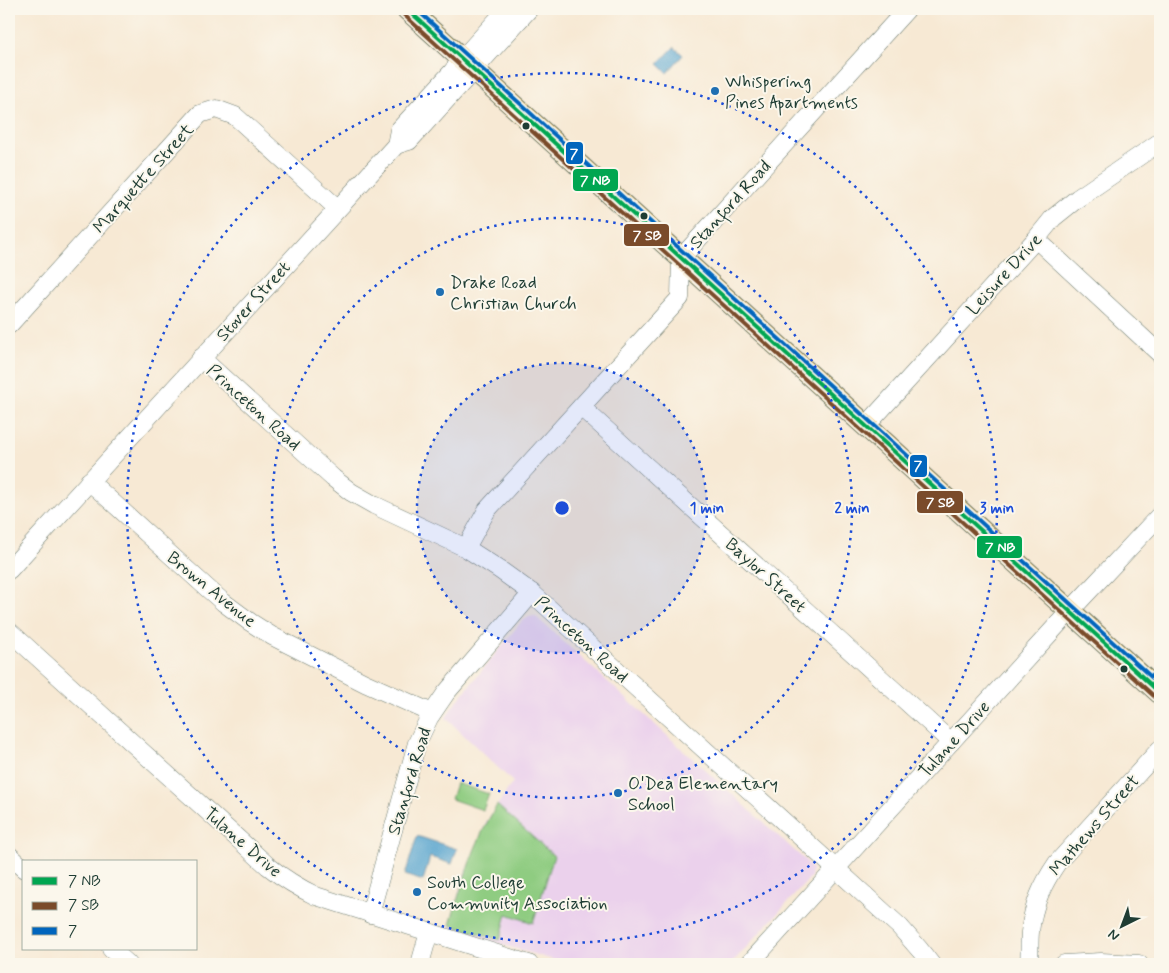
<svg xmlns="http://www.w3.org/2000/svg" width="1169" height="973" font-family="Mynerve,sans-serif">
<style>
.built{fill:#ebd1ec}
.green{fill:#8fcc81;stroke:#57845a}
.water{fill:#55a3ce;stroke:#3a7081}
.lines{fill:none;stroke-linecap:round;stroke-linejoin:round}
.minor-casing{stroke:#6b796c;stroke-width:19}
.major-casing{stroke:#6b796c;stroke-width:23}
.minor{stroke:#fff;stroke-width:18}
.major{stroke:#f1c369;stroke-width:21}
.bus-1-casing{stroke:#fbf7ec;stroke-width:8}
.bus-2-casing{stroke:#fbf7ec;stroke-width:8}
.bus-3-casing{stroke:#fbf7ec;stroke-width:8}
.bus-1{stroke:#00a651;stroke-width:4}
.bus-2{stroke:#7a4b2a;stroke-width:4}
.bus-3{stroke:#0065bd;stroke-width:4}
.ring{fill:none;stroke:#1d4ed8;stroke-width:2.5;stroke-dasharray:2.5 5}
.poi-dot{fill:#1f6fb2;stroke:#fbf7ec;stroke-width:2}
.bus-dot{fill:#1f3d34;stroke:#fbf7ec;stroke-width:2}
.labels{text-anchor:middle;stroke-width:4;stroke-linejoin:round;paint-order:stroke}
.poi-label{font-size:18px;fill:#1f3d34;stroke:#fbf7ec;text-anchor:start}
.street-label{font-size:18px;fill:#1f3d34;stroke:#fbf7ec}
.centre{fill:#1d4ed8;stroke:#fbf7ec;stroke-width:2.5}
.ring-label{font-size:15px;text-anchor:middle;font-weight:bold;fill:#1d4ed8;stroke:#fbf7ec;stroke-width:4;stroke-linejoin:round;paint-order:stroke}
.line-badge{stroke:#fbf7ec;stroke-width:2}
.badge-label{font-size:14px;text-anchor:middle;font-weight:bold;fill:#fff}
</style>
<rect width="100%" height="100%" fill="#fbf7ec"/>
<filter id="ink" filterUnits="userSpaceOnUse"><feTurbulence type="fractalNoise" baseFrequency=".02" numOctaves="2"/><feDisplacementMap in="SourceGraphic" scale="10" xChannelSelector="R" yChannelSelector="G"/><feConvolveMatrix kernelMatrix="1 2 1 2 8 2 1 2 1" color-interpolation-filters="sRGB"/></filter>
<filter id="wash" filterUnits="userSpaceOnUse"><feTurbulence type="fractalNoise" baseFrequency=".0096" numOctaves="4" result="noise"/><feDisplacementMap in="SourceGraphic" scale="20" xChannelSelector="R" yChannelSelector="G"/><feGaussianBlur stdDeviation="1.12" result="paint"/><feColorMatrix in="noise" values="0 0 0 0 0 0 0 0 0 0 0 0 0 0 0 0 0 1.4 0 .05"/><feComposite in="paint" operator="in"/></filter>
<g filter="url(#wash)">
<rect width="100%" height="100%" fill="#f7e9d4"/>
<polygon class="built" points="535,616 806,861 812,869 811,877 731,964 567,964 449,929 462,880 486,822 513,782 446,718 451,709 521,622 529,617"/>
<g class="green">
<polygon points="456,783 489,794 483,810 451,799"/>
<path d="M497,805L554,856L533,923L507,914L500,940L450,925C462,883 474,842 497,805Z"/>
</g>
<g class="water">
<polygon points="674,47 683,55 667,73 658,64"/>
<polygon points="417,836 457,849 452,864 430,857 423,881 405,875"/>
</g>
</g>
<g filter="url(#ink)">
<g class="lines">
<g class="minor-casing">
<g id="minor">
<polyline points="396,145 409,141 529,9"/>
<polyline points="1036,239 1160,354"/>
<polyline points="9,325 200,114 216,109 235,116 337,208"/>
<polyline points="201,358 333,478 351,492 374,505 466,548 500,570 532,593 900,927 920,950 931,964"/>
<polyline points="581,407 951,742"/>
<polyline points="866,426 1036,239 1053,218 1078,198 1160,142"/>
<polyline points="89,481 206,587 223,602 250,622 272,636 365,683 432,713"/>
<polyline points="466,548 487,510 680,298 681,258 907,9"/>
<polyline points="9,570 396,145 399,130 452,72 462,59 507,9"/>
<path d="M9,631L268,866C283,878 299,888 316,896L529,964"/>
<polyline points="9,855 24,869"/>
<polyline points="370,914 417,743 429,718 446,693 532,593"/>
<polyline points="111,949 128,964"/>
<polyline points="420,964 429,932"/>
<polyline points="749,964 1070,611 1160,515"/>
<path d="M1029,964C1030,954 1029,943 1030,932C1033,905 1042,885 1057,863L1160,749"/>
<polyline points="1064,964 1101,962 1139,964"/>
</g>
</g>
<g class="major-casing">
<polyline id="major" points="407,9 1160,693"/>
</g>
<use href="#minor" class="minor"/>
<use href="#major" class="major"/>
<g class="bus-1-casing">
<polyline id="bus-1" points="407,9 1160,693"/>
</g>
<g class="bus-2-casing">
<polyline id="bus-2" points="403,14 1156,698"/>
</g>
<g class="bus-3-casing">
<polyline id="bus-3" points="416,9 1160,685"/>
</g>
<use href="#bus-1" class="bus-1"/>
<use href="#bus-2" class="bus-2"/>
<use href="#bus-3" class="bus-3"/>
</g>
</g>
<circle cx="562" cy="508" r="145" fill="#1d4ed8" fill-opacity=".12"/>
<g class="ring">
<circle cx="562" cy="508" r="145"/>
<circle cx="562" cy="508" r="290"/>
<circle cx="562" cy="508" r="435"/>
</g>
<g class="poi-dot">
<circle cx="715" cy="91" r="5"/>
<circle cx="440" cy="292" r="5"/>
<circle cx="618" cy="793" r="5"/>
<circle cx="417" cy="892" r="5"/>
</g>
<g class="bus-dot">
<circle cx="526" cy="126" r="4.5"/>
<circle cx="644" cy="216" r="4.5"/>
<circle cx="1124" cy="669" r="4.5"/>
</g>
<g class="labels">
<g class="poi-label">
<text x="725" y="87">Whispering<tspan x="725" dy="21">Pines Apartments</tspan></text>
<text x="450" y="288">Drake Road<tspan x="450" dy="21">Christian Church</tspan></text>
<text x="628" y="789">O'Dea Elementary<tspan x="628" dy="21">School</tspan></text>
<text x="427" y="888">South College<tspan x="427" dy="21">Community Association</tspan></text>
</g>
<g class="street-label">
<text transform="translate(143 178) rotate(-48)" y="6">Marquette Street</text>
<text transform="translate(730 204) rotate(-48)" y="6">Stanford Road</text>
<text transform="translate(1004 274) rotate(-48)" y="6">Leisure Drive</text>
<text transform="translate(253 301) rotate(-48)" y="6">Stover Street</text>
<text transform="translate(254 407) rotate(42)" y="6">Princeton Road</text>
<text transform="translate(766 575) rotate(42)" y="6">Baylor Street</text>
<text transform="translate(212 589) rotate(39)" y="6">Brown Avenue</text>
<text transform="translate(582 639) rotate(42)" y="6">Princeton Road</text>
<text transform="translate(954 739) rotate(-48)" y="6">Tulane Drive</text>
<text transform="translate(409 781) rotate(-73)" y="6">Stanford Road</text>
<text transform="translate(1094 825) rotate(-49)" y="6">Mathews Street</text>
<text transform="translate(243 842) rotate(41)" y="6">Tulane Drive</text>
</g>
</g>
<circle cx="562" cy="508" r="8" class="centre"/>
<g class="ring-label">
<text x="707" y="513">1 min</text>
<text x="852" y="513">2 min</text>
<text x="997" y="513">3 min</text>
</g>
<g class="line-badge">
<rect x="565" y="141" width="19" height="24" rx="5" fill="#0065bd"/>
<rect x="572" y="168" width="47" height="24" rx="5" fill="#00a651"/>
<rect x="623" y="223" width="47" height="24" rx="5" fill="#7a4b2a"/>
<rect x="909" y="454" width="19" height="24" rx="5" fill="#0065bd"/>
<rect x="916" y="490" width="48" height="24" rx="5" fill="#7a4b2a"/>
<rect x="976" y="535" width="47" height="24" rx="5" fill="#00a651"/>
</g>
<g class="badge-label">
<text x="574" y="158">7</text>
<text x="595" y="185">7 NB</text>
<text x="647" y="240">7 SB</text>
<text x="918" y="470">7</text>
<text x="940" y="507">7 SB</text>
<text x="1000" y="552">7 NB</text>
</g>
<rect width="1169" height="973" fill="none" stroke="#fbf7ec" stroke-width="30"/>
<rect x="22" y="860" width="175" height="90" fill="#fbf7ec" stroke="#a3ada2"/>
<rect x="32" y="877" width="25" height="8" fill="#00a651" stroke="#a3ada2"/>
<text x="68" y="886" font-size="15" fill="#1f3d34">7 NB</text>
<rect x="32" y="902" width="25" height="8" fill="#7a4b2a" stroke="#a3ada2"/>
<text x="68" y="910" font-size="15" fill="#1f3d34">7 SB</text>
<rect x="32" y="927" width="25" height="8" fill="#0065bd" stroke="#a3ada2"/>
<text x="68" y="936" font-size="15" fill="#1f3d34">7</text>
<g transform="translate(1122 926) rotate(222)" stroke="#fbf7ec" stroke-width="4" paint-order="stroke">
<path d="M0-4L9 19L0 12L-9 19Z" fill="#1f3d34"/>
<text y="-8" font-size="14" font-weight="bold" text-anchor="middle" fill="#1f3d34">N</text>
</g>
</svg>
